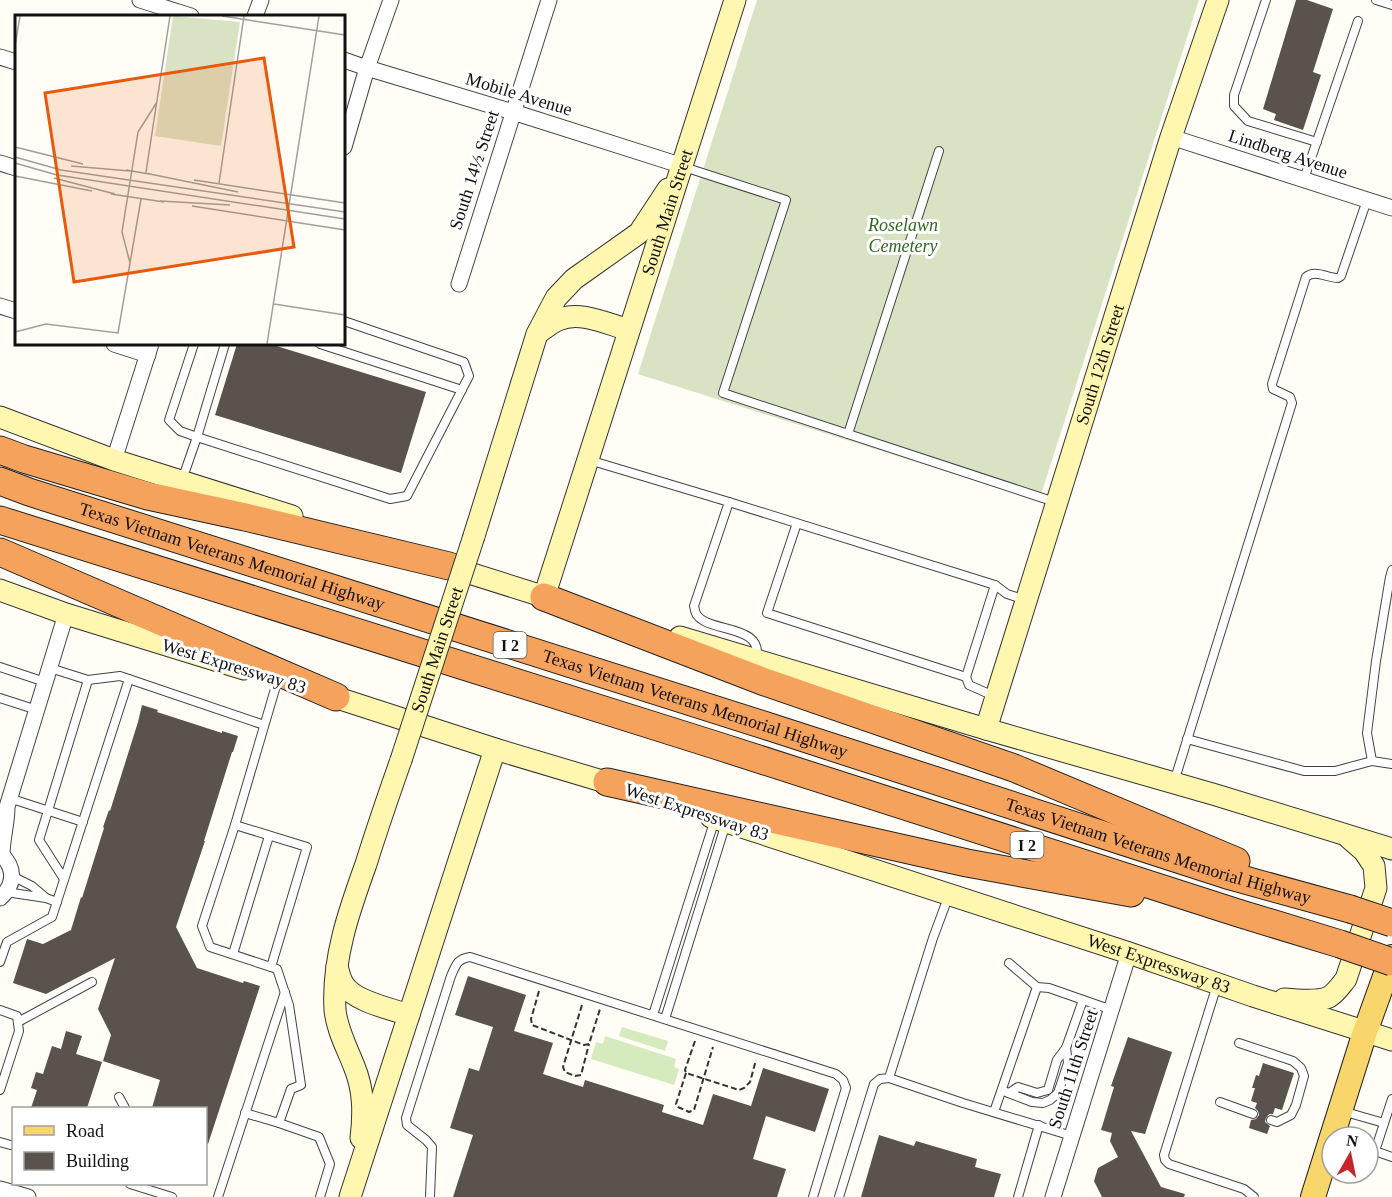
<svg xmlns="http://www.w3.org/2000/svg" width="1392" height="1197" font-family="'Times New Roman',serif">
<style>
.green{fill:#d5ebbd}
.cemetery{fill:#d9e3c4}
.building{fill:#5a524d}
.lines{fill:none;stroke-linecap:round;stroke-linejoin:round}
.lane-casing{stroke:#444;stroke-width:10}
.street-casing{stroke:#444;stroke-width:17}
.secondary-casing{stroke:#333;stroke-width:23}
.primary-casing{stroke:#222;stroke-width:26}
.highway-casing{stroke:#222;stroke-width:29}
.path{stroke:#333;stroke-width:2;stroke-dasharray:6 3;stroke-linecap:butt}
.lane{stroke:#fff;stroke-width:8}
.street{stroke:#fff;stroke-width:15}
.secondary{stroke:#fff6b0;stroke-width:21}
.primary{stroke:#f9d66b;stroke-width:24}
.highway{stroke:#f5a25d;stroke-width:27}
.secondary-bridge-casing{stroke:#333;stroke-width:23;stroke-linecap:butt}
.highway-bridge-casing{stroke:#222;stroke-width:29;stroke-linecap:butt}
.secondary-bridge{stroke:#fff6b0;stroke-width:21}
.highway-bridge{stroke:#f5a25d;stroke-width:27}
.labels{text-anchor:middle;stroke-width:6;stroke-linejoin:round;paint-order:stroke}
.shield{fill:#fff;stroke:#585858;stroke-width:1.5}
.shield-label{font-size:16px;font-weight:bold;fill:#111}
.street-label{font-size:18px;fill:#111;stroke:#fff}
.park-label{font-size:18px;font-style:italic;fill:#2f6b1f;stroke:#fff}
.inset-road{fill:none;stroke:#a09f9a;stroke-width:1.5}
.view{fill:#e8590c;fill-opacity:0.15;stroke:#e8590c;stroke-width:3}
.inset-edge{fill:none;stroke:#111;stroke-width:3}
</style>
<rect width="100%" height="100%" fill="#fffdf5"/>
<g class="green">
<polygon points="622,1027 668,1041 665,1051 619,1036"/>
<polygon points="605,1036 676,1059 674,1067 679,1069 674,1085 591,1059 596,1042 603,1044"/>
</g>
<polygon class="cemetery" points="757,0 1199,0 1039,501 638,374"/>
<g class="building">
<polygon points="1296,0 1307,0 1333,9 1313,72 1321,75 1303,130 1274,120 1276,114 1263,109"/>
<polygon points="237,344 270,344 426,392 401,473 215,415"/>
<polygon points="142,705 158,710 157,712 222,733 222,731 238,736 233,752 232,752 204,841 205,841 176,927 197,968 243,983 244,981 260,986 208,1144 206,1143 206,1108 152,1108 160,1080 103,1061 111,1035 98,1009 115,958 46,994 13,983 27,939 43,944 71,930 81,897 82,898 104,828 103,827 109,810 110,811 138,722"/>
<polygon points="468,976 526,995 514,1031 553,1043 543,1074 583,1087 585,1080 664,1105 662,1112 703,1125 713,1094 751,1106 763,1068 829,1089 815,1132 766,1116 753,1159 786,1169 777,1197 453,1197 473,1135 450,1128 469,1068 479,1071 493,1027 455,1015"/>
<polygon points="66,1031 82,1036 76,1054 102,1062 87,1108 31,1108 37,1090 31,1088 36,1072 43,1074 52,1046 61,1049"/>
<polygon points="1128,1037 1172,1052 1145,1134 1131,1131 1161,1187 1185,1194 1184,1197 1102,1197 1094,1181 1098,1168 1118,1157 1110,1141 1112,1133 1101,1130 1114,1087 1111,1086"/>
<polygon points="1263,1063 1294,1073 1282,1110 1275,1108 1273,1114 1269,1114 1266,1118 1265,1122 1270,1126 1267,1134 1249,1128 1251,1120 1256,1119 1259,1115 1258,1111 1255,1108 1257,1103 1251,1101 1255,1088 1252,1088 1256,1075 1259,1076"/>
<polygon points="879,1135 914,1146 916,1141 977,1159 975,1167 1001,1174 994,1197 861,1197"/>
</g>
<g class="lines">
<g class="lane-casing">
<g id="lane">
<polyline points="1266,0 1234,95 1234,106 1248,121 1317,142"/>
<polyline points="1376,0 1392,5"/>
<polyline points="684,167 786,200 723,393 1055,502"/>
<polyline points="1304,179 1358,21"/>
<polyline points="194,344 169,420 180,431 197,437 225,344"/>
<polyline points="320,344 462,390"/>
<polyline points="848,434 939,151"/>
<path d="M589,460L729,502L694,606C695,609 695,613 697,615C709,633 765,624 756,659"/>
<polyline points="182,480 197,437 390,499 407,496 469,376 464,362 344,321"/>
<polyline points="729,502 995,585 966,677 767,613 797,523"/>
<polyline points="1392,570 1390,577 1376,661 1367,733 1372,761 1392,764"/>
<polyline points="995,585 1007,594 1026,600"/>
<polyline points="0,667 45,682"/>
<polyline points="50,668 88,680 120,676 264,725"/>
<polyline points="966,677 969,685 996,697"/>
<polyline points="278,679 235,825 202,926 210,947 277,969 289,1005 301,1085 291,1089 279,1123 319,1137 330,1164 320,1197"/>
<polyline points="0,698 37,710"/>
<polyline points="1187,739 1304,771 1335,771 1372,761"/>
<path d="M1174,782L1292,403L1290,397L1273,389L1272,384L1306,277C1315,269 1327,278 1338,278L1341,276L1367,200"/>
<polyline points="9,798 83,822"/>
<polyline points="235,825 307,847 271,967"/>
<polyline points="12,876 32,886 45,897"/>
<polyline points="64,879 39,840 88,680"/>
<polyline points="6,892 46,898 57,902"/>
<polyline points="233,954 269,836"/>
<polyline points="0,962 7,942 52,917 129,679"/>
<polyline points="1009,963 1037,987 1049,988 1112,1010"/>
<polyline points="1217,985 1164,1155 1165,1160 1169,1164 1244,1189 1254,1197"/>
<polyline points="0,1010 17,1016 19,1031 0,1090"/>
<polyline points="653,1015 715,819"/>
<polyline points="665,1019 726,823"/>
<polyline points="18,1022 92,982"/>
<polyline points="1239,1043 1293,1061 1301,1068 1304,1076 1296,1105 1291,1115 1277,1122 1271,1120"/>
<polyline points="889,1078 963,1103 1072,1136"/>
<polyline points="1006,1092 1032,1102 1043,1103 1050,1100 1058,1093 1068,1063 1066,1048"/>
<polyline points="1009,1093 1018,1087 1037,1093 1048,1090 1057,1060 1066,1048 1083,1000"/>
<polyline points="119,1097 125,1108"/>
<polyline points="1392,1099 1375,1151 1392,1157"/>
<polyline points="1220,1102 1253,1114"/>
<polyline points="1342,1111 1384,1123"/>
<polyline points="994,1112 1037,987"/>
<polyline points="245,1113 279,1123"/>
<polyline points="0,1142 14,1146"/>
<polyline points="130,1184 172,1197"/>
<polyline points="218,1197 285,992"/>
<path d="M430,1197L432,1147L426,1140L407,1125L406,1118L451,976C456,965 457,959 470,957L836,1074L843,1080L846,1088L813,1197"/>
<polyline points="839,1197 874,1084 880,1079 889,1078 933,938 949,895"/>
<polyline points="1018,1197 1039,1125"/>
</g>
</g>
<g class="street-casing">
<g id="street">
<polyline points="140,0 191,16"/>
<polyline points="255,16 261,0"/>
<polyline points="0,57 16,62"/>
<polyline points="344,60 367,68 513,112 683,166"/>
<polyline points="1171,137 1392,208"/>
<polyline points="344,147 367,68 391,0"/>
<polyline points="0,163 16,168"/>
<polyline points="459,284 549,0"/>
<polyline points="0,306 16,311"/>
<polyline points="114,344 148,355"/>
<polyline points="114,460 151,344"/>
<path d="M0,853C15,867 16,884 0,898"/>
<path d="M2,855C2,839 7,824 7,807L66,614"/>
<polyline points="0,1189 28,1197"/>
<polyline points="1053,1197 1129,953"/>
</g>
</g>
<g class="secondary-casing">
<g id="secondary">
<path d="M538,333C544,329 551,323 558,320C580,310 607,324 629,330"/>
<polyline points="0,417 114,460 292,516"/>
<polyline points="474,536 537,334 556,298 574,279 639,233 668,189"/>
<polyline points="447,566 558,601"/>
<polyline points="0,590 66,614 244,669"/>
<path id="s1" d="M544,597L735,0"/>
<polyline points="680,637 986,729 1216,795 1392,849"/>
<polyline points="322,693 495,749 622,787"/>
<path id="s2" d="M986,729L1171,137L1218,0"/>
<path id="s3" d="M711,817L1129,953L1253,996L1392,1040"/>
<path d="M337,967C339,972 340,980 344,985C354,1001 391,1009 409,1015"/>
<path d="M1284,999C1295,1000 1319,1002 1329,997C1336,993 1341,985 1346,979L1376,888L1374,866L1364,851L1349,838"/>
<path d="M361,1138C364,1113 364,1090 354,1066C347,1048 337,1030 335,1010C332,959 349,911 366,864C377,829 389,794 401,760"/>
<polyline points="350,1197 495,749"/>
</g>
</g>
<g class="primary-casing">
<polyline id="primary" points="1313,1197 1365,1032 1392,957"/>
</g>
<g class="highway-casing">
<g id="highway">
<polyline points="0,450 24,459 148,496 245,517 449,566"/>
<path id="s4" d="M0,481L29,492L770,727L1227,875L1350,909"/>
<polyline points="0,520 715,745 1238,913 1340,944"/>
<polyline points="0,552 336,697"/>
<polyline points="544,597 762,681 1014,768 1236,861"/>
<polyline points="607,782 967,863 1131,893"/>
</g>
</g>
<g class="path">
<polyline points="539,991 531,1019 532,1025 584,1045 589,1044 600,1009"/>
<polyline points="582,1005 563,1067 565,1072 575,1076 581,1075 589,1044"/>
<polyline points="695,1041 685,1070 686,1073 739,1090 744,1088 750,1082 756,1060"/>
<polyline points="686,1073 676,1104 678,1107 689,1112 694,1110 713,1047"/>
</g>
<use href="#lane" class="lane"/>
<use href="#street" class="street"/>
<use href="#secondary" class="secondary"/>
<use href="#primary" class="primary"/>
<use href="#highway" class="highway"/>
<g class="secondary-bridge-casing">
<g id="secondary-bridge">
<path id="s5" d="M401,760L474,536"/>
</g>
</g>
<g class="highway-bridge-casing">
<g id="highway-bridge">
<polyline points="1350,909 1392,923"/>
<polyline points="1340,944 1392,962"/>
</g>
</g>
<use href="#secondary-bridge" class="secondary-bridge"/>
<use href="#highway-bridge" class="highway-bridge"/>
</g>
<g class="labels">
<g class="shield">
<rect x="493.5" y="632" width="33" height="26" rx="4.5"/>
<rect x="1010.5" y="832" width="33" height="26" rx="4.5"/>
</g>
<g class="shield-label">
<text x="510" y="651">I 2</text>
<text x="1027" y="851">I 2</text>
</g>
<g class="street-label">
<text transform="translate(519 94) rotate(17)" y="6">Mobile Avenue</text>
<text transform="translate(1288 154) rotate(18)" y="6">Lindberg Avenue</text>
<text transform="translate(474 170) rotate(-72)" y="6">South 14½ Street</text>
<text dy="6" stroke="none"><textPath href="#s1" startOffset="404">South Main Street</textPath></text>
<text dy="6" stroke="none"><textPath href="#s2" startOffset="382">South 12th Street</textPath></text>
<text dy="6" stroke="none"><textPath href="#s4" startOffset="244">Texas Vietnam Veterans Memorial Highway</textPath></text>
<text dy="6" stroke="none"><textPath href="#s5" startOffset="116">South Main Street</textPath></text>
<text transform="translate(234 666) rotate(17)" y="6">West Expressway 83</text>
<text dy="6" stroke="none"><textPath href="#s4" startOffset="730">Texas Vietnam Veterans Memorial Highway</textPath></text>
<text transform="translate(697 812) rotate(18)" y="6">West Expressway 83</text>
<text dy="6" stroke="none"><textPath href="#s4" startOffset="1216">Texas Vietnam Veterans Memorial Highway</textPath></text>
<text dy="6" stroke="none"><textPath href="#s3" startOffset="471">West Expressway 83</textPath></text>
<text transform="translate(1073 1069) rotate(-72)" y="6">South 11th Street</text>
</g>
<g class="park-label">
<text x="903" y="231">Roselawn<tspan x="903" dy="21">Cemetery</tspan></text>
</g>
</g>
<g transform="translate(15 15)">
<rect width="330" height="330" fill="#fffdf5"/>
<path d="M158,1L225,7L206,131L140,121Z" fill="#d9e3c4"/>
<path class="inset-road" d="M207,1L330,20M0,31L5,1M0,132L68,149M0,142L46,155L330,197M0,148L42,160L330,204M56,151L115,156M111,155L134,159M131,157L155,1M130,158L223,177M0,161L77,176M39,163L100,179M179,165L330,188M204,168L229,1M96,179L149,187M145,186L215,190M177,191L330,215M115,248L107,217L123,117L142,87M259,289L330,300M0,317L31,309L103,318L126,184M252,329L304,1"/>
<path class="view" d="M249,43L279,232L59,267L30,78Z"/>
<rect width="330" height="330" class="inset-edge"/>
</g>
<rect x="12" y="1107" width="195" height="78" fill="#ffffff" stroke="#a0a0a0" stroke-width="1.5"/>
<rect x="24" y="1126" width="30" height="9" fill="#f9d66b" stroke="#a0a0a0" stroke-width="1.5"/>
<text x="66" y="1137" font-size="18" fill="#111111">Road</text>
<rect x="24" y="1152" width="30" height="18" fill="#5a524d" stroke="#a0a0a0" stroke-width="1.5"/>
<text x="66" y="1167" font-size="18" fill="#111111">Building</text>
<g transform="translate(1350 1155) rotate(9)"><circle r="28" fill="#ffffff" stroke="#a0a0a0" stroke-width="1.5"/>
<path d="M0-4.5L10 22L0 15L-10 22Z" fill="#c4262e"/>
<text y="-9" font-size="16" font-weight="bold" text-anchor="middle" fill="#111111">N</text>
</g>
</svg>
